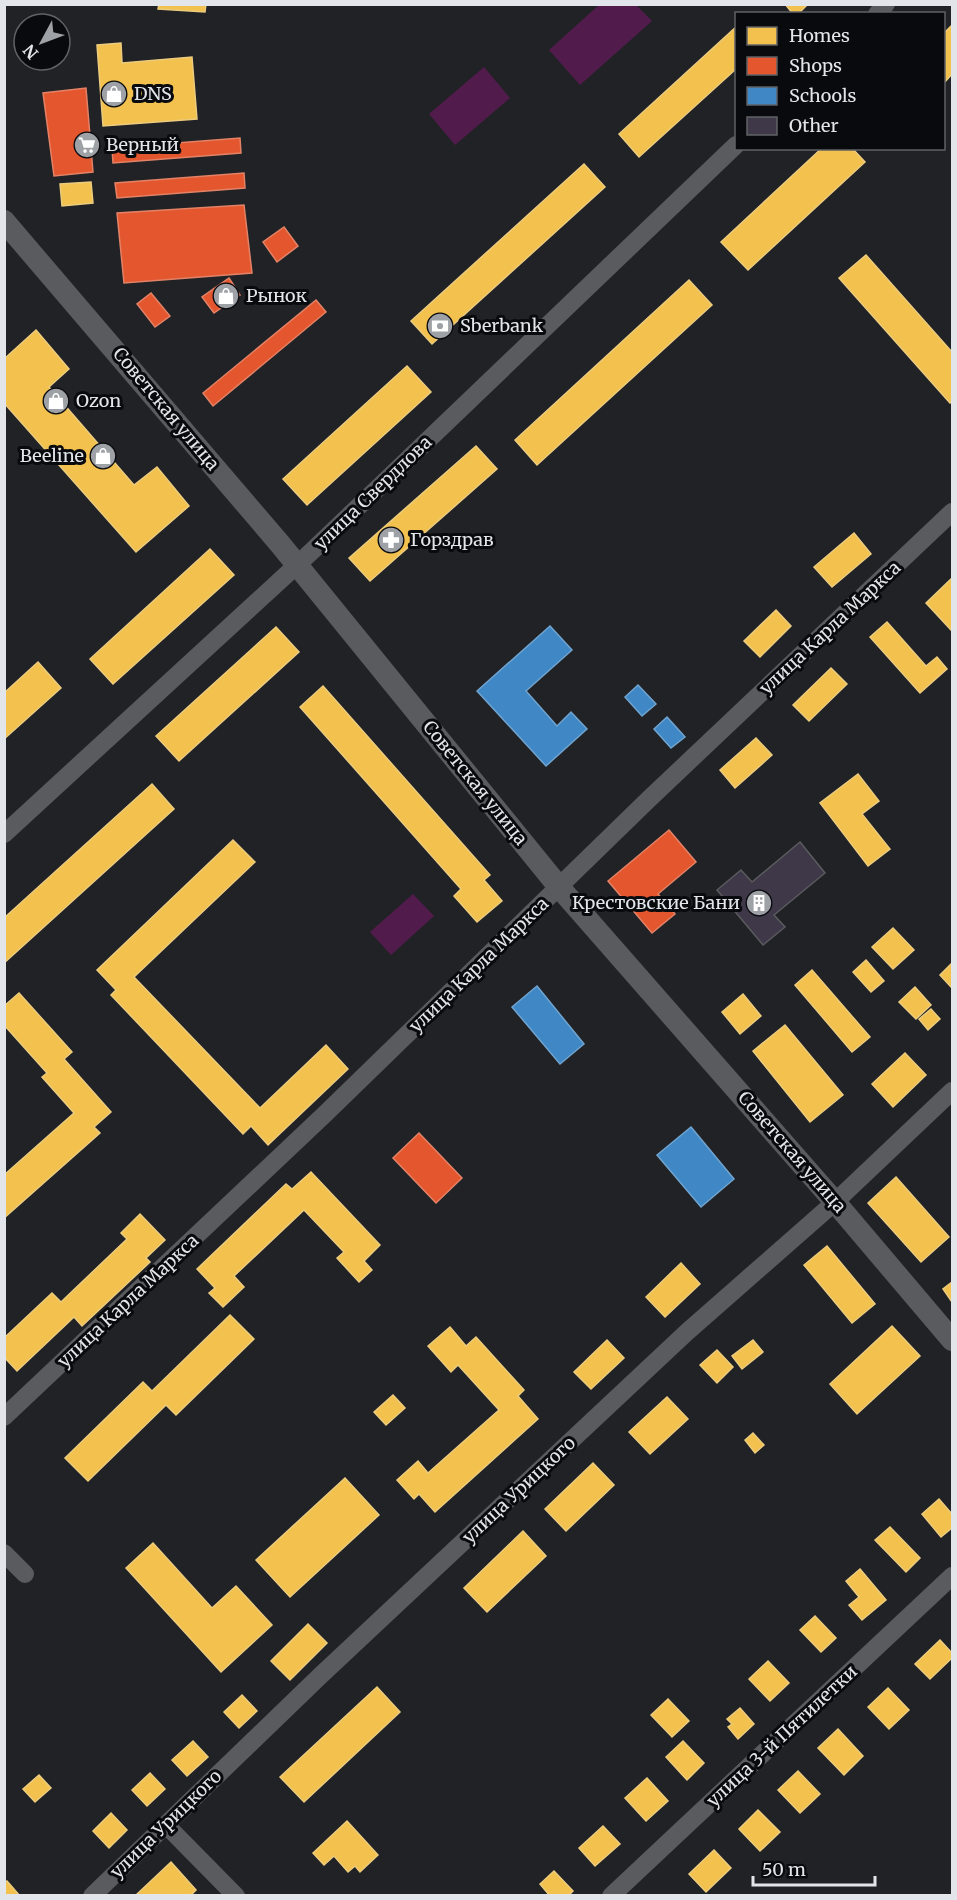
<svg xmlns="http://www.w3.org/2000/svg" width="957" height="1900" font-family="Merriweather,serif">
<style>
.green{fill:#511b4c}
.homes{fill:#f2c14e;stroke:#edcc7d;stroke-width:1.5}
.shops{fill:#e4572e;stroke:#e38266;stroke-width:1.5}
.schools{fill:#3f88c5;stroke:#70a4d0;stroke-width:1.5}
.building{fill:#3e3849;stroke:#5b5b5f;stroke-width:1.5}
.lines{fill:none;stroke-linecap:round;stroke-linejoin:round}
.minor{stroke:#595b5e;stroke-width:18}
.tertiary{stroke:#595b5e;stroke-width:22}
.labels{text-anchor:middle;stroke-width:6;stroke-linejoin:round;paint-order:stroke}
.poi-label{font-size:18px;fill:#e2e5ea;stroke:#090a0e;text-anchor:start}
.street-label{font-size:18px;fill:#e2e5ea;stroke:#090a0e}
</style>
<rect width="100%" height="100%" fill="#212226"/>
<g class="green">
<polygon points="600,4 636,5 652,21 580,85 549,50"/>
<polygon points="484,67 510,98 455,145 429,114"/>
<polygon points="413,894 434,916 391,955 370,932"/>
</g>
<g class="homes">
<polygon points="159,4 206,4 205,12 158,9"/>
<polygon points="785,4 808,4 798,14 793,14"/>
<polygon points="952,25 952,74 944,83 944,33"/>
<polygon points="736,27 736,69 639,157 619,134"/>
<polygon points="121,43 122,63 192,57 197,119 103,126 97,45"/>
<polygon points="822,148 852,148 865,162 748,270 721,242"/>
<polygon points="584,164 605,187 432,344 411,321"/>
<polygon points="91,182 93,203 62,206 60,184"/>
<polygon points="866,255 952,352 952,400 950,403 839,278"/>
<polygon points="689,280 712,305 537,465 515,440"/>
<polygon points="36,330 69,369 49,387 134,485 157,467 189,506 136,552 4,403 4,359"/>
<polygon points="407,366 431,392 307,505 283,479"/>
<polygon points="476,446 497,469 370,581 349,558"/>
<polygon points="854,533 871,554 832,587 814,567"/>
<polygon points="210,549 234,575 113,684 90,659"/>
<polygon points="952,578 952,631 926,603"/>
<polygon points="776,610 791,626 760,657 744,641"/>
<polygon points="887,622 926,666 937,657 947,669 920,693 870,637"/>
<polygon points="276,627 299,652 179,761 156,736"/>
<polygon points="38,662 61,688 4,739 4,693"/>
<polygon points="831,668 847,684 809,721 793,705"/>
<polygon points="323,686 490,875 484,880 502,901 477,922 454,896 461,889 300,707"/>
<polygon points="756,738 772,755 735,788 720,770"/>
<polygon points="858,774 879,801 862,814 890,849 868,866 820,803"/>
<polygon points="152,784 174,809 4,963 4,918"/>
<polygon points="233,840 255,862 134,977 260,1108 326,1045 348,1069 268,1145 251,1126 243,1134 111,995 116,990 97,970"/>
<polygon points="893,928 914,950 893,969 872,947"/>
<polygon points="866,960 884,981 871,992 853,972"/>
<polygon points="952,963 952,988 940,975"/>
<polygon points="812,970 870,1037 852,1052 795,985"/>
<polygon points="915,987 931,1005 916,1019 899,1002"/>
<polygon points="19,993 72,1052 64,1059 111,1112 94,1127 100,1133 4,1218 4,1175 74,1113 42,1077 47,1073 4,1025 4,1006"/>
<polygon points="743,994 761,1016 740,1034 722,1012"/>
<polygon points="931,1009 940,1019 928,1030 919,1019"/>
<polygon points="785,1025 843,1095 810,1122 753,1051"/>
<polygon points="905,1053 926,1075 893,1107 872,1084"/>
<polygon points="311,1172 380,1245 364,1261 372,1270 359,1282 337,1258 344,1252 304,1210 234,1276 244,1287 223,1307 209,1293 215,1288 197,1269 286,1184 292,1189"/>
<polygon points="896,1177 949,1237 921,1262 868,1203"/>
<polygon points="140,1214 165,1240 146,1258 150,1262 82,1326 74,1317 17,1371 4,1357 4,1338 52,1293 61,1302 127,1239 121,1233"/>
<polygon points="827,1246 875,1304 852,1323 804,1265"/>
<polygon points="681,1263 700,1284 665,1317 646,1297"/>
<polygon points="952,1282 952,1302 943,1289"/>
<polygon points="230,1315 254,1339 176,1415 166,1405 88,1481 65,1458 143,1382 152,1391"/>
<polygon points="892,1326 920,1356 857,1414 830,1384"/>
<polygon points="450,1327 466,1346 476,1337 524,1390 518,1396 538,1419 435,1512 419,1494 414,1499 397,1480 418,1461 428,1473 499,1410 458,1365 451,1372 428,1346"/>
<polygon points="607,1340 624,1358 591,1389 574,1372"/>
<polygon points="753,1340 763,1352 742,1369 732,1356"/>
<polygon points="717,1350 733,1367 717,1383 700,1365"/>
<polygon points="393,1395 405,1408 386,1425 374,1412"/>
<polygon points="667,1397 688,1419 650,1454 629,1432"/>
<polygon points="753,1433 764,1445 755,1453 745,1440"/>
<polygon points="593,1463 614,1485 566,1531 545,1509"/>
<polygon points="345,1478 379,1515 290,1597 256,1560"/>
<polygon points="939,1499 952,1514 952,1528 941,1537 922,1514"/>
<polygon points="890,1527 920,1558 906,1572 875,1540"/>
<polygon points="523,1531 546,1556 487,1612 464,1588"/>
<polygon points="153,1543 212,1608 236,1586 272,1625 221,1672 126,1568"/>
<polygon points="860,1569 886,1600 862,1620 849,1605 859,1597 846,1581"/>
<polygon points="815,1616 836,1638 821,1652 800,1630"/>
<polygon points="308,1624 327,1643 290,1680 271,1661"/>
<polygon points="940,1640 952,1653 952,1658 930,1679 915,1664"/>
<polygon points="768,1661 789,1683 770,1701 749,1679"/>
<polygon points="377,1687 400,1712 304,1802 280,1777"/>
<polygon points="888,1688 909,1710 889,1729 868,1707"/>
<polygon points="242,1695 257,1711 239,1728 224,1712"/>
<polygon points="668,1699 689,1721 672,1737 651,1715"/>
<polygon points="740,1708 754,1724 738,1739 728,1727 732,1724 727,1719"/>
<polygon points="838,1729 863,1756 844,1775 818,1748"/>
<polygon points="193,1741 208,1757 187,1776 172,1760"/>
<polygon points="683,1741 704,1763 687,1780 666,1757"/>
<polygon points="798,1771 820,1794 800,1813 778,1790"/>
<polygon points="150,1773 165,1789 147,1806 132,1790"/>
<polygon points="39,1775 51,1788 35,1802 23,1789"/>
<polygon points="647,1778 668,1801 646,1821 625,1798"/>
<polygon points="758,1810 780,1832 760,1851 739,1829"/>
<polygon points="111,1813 127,1830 109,1848 93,1831"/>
<polygon points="347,1821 378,1855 360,1872 355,1866 348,1872 334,1856 324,1865 313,1853"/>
<polygon points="603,1826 620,1844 595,1866 579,1848"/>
<polygon points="714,1850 731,1868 706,1892 689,1874"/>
<polygon points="171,1862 196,1890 190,1896 135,1896"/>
<polygon points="554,1871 573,1891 568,1896 550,1896 540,1884"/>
<polygon points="7,1881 20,1896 4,1896 4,1883"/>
</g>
<g class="shops">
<polygon points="86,88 93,172 54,176 43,93"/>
<polygon points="240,138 241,153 113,163 112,148"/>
<polygon points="244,173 245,188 117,198 115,183"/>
<polygon points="244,205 252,273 124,283 117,213"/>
<polygon points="284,227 298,246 277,262 263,242"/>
<polygon points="229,278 240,295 214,313 202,297"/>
<polygon points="151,293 170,316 155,327 137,304"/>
<polygon points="316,300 326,312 213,406 203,393"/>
<polygon points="669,830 696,862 658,894 675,914 652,933 608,881"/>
<polygon points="419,1133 462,1178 436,1203 393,1158"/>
</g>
<g class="schools">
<polygon points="550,626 572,650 526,691 557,726 571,712 587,729 546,766 477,691"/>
<polygon points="638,685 656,704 642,716 625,697"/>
<polygon points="667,717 685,737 671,748 654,729"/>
<polygon points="537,986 584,1044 560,1064 512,1007"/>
<polygon points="691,1127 734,1179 701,1207 657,1155"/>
</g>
<polygon class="building" points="800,842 825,873 774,915 785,927 763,945 717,890 741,870 752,882"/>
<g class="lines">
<g class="minor">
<polyline points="877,14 886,4"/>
<polyline points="4,834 311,552 736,145"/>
<polyline points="4,1417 325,1114 649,799 952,512"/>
<polyline points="4,1553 25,1574"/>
<polyline points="166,1825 236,1896"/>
<polyline points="92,1896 320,1676 687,1332 835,1202 952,1091"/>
<polyline points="611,1896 952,1576"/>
</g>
<polyline class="tertiary" points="4,221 280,544 559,887 835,1202 952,1340"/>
</g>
<defs>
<g id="shop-disc" transform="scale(1.35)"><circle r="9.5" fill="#9ea1a5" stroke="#090a0e"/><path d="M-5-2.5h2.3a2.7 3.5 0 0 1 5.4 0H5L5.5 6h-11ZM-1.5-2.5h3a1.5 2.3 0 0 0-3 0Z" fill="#fff"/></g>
<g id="supermarket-disc" transform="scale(1.35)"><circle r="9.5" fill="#9ea1a5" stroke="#090a0e"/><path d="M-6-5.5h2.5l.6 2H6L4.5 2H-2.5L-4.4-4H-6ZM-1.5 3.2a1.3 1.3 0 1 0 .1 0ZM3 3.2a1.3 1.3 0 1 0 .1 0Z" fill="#fff"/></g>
<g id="bank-disc" transform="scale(1.35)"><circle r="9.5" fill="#9ea1a5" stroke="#090a0e"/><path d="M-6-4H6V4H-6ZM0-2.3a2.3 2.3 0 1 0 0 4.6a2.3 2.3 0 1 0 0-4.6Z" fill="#fff"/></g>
<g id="pharmacy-disc" transform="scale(1.35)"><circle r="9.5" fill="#9ea1a5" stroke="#090a0e"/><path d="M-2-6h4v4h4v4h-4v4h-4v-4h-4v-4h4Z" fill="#fff"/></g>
<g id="building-disc" transform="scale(1.35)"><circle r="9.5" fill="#9ea1a5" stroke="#090a0e"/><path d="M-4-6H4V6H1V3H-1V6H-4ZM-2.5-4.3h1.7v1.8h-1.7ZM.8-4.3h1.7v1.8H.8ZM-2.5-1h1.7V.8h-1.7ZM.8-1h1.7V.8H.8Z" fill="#fff"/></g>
</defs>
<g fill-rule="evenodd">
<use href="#shop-disc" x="114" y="94"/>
<use href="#supermarket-disc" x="87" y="145"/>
<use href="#shop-disc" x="226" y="296"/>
<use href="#bank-disc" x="440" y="326"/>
<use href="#shop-disc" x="56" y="401"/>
<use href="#shop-disc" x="103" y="456"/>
<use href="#pharmacy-disc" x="391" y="540"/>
<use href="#building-disc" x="759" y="903"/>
</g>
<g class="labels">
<g class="poi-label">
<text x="134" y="100">DNS</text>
<text x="106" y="151">Верный</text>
<text x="246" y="302">Рынок</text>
<text x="460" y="332">Sberbank</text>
<text x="76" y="407">Ozon</text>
<text x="84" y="462" text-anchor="end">Beeline</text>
<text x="410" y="546">Горздрав</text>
<text x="740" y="909" text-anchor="end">Крестовские Бани</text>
</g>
<g class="street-label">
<text transform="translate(166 409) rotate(50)" y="6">Советская улица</text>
<text transform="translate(373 493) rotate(-44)" y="6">улица Свердлова</text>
<text transform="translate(830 628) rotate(-43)" y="6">улица Карла Маркса</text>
<text transform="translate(475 783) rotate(51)" y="6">Советская улица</text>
<text transform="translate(479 965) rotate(-44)" y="6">улица Карла Маркса</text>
<text transform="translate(792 1152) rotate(49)" y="6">Советская улица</text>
<text transform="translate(128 1301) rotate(-43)" y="6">улица Карла Маркса</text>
<text transform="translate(519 1490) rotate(-43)" y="6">улица Урицкого</text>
<text transform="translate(782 1736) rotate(-43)" y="6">улица 3-й Пятилетки</text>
<text transform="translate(166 1824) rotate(-44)" y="6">улица Урицкого</text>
</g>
</g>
<rect width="957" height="1900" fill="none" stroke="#e2e5ea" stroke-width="12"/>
<rect x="735" y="12" width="210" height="138" fill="#090a0e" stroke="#606266" stroke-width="1.5"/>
<rect x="747" y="27" width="30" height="18" fill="#f2c14e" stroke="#606266" stroke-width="1.5"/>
<text x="789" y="42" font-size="18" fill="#e2e5ea">Homes</text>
<rect x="747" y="57" width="30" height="18" fill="#e4572e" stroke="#606266" stroke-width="1.5"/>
<text x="789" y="72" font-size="18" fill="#e2e5ea">Shops</text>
<rect x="747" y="87" width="30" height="18" fill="#3f88c5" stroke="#606266" stroke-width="1.5"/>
<text x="789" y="102" font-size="18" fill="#e2e5ea">Schools</text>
<rect x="747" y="117" width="30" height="18" fill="#3e3849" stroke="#606266" stroke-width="1.5"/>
<text x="789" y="132" font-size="18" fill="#e2e5ea">Other</text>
<g transform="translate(42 42) rotate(229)"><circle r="28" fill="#090a0e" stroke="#606266" stroke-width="1.5"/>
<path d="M0-4.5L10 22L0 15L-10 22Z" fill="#9ea1a5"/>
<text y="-9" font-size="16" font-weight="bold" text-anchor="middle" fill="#e2e5ea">N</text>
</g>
<path d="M753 1876v9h122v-9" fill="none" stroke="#e2e5ea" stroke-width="3"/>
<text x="762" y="1876" font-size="18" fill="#e2e5ea" stroke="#090a0e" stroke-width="4.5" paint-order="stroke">50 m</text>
</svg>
